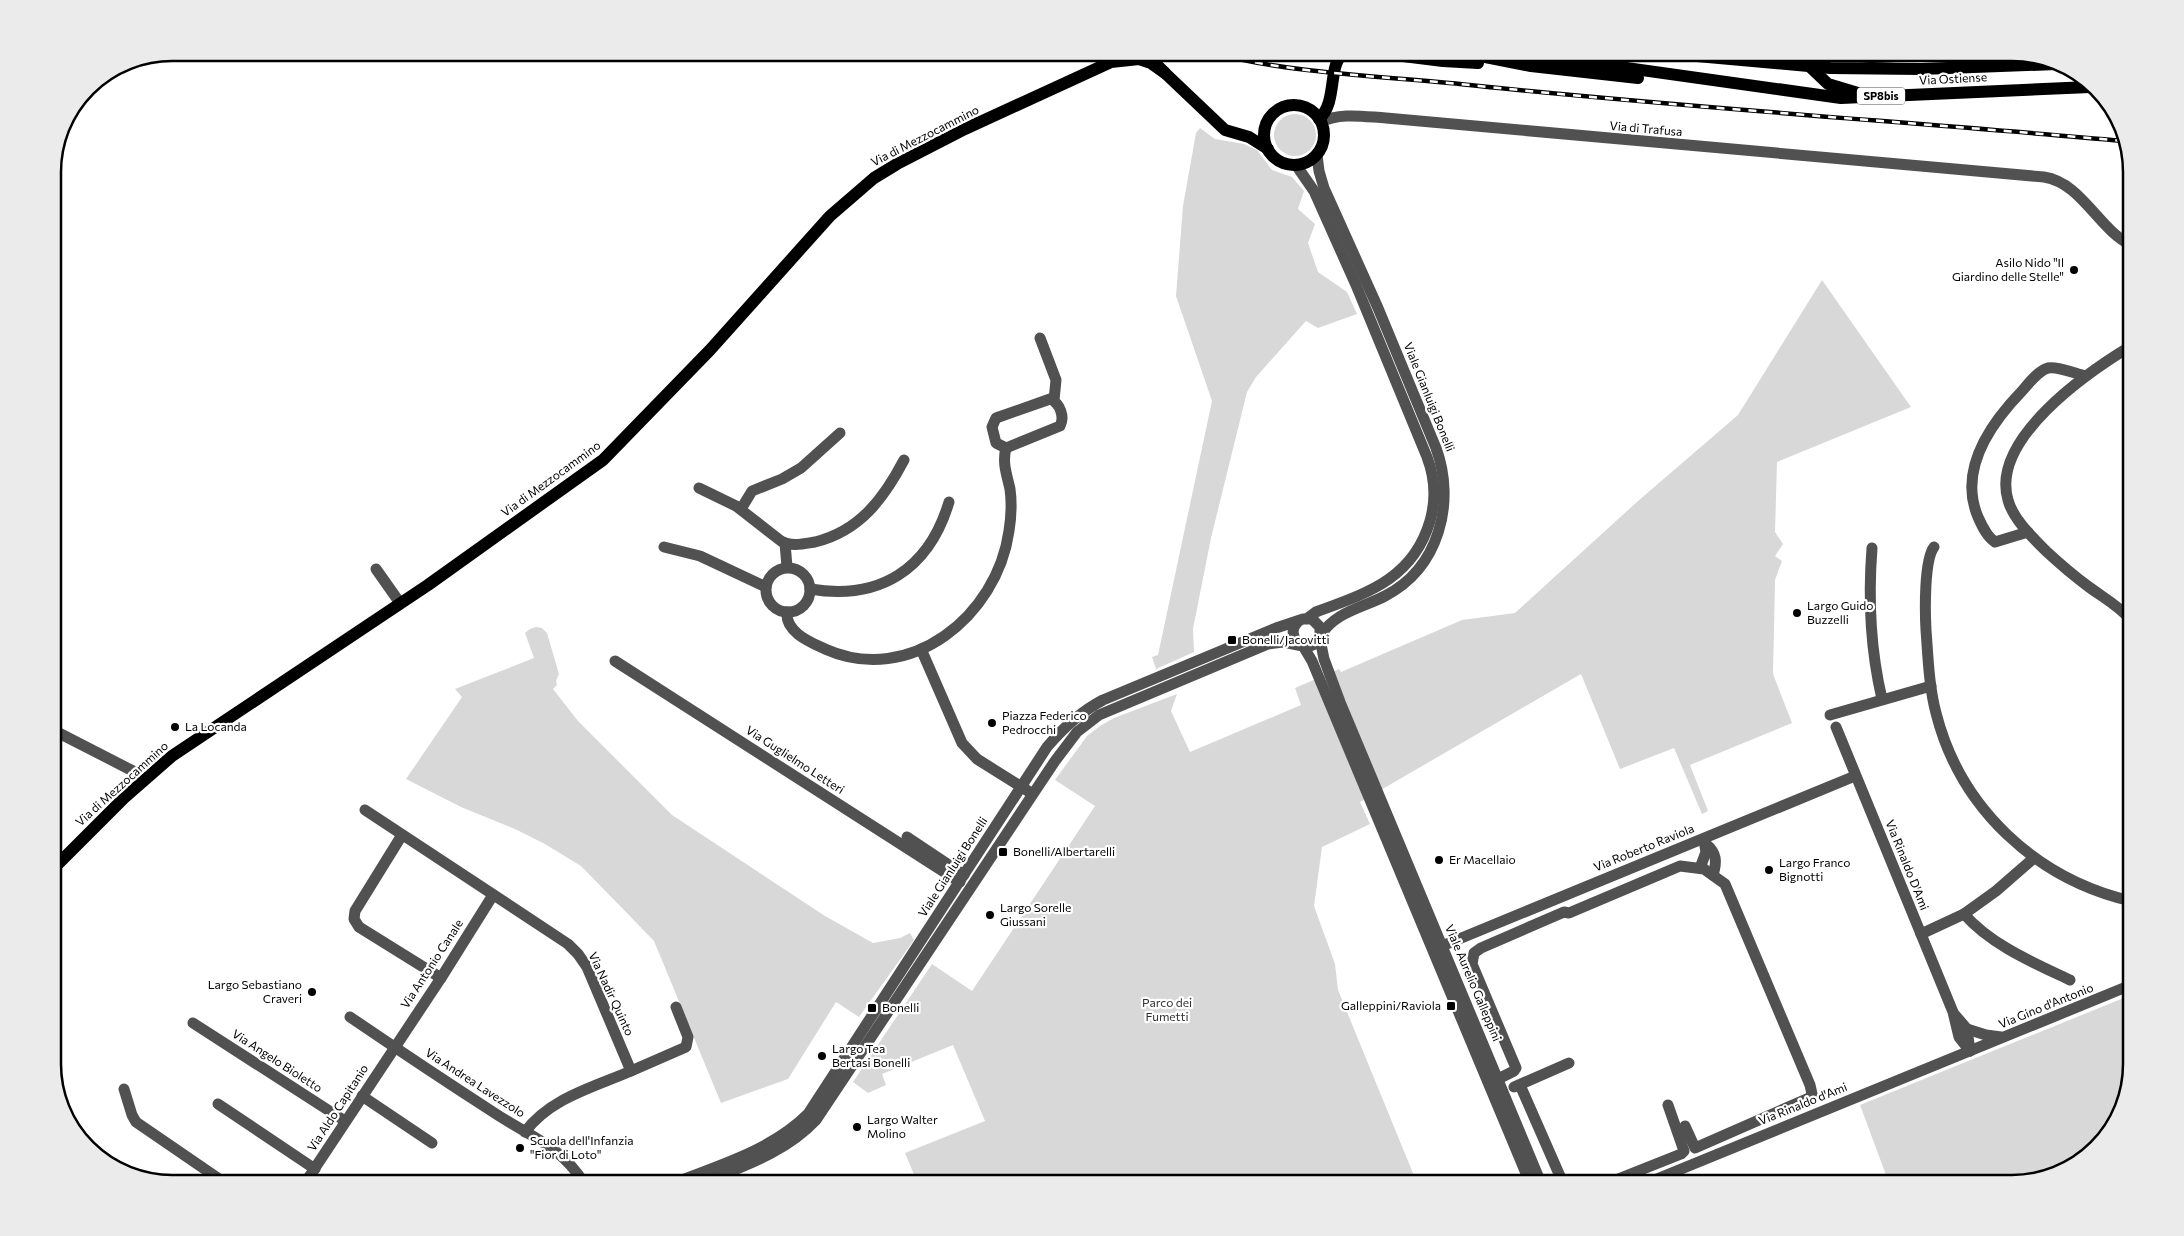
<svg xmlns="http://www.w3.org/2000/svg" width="2184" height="1236" font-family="Commissioner,sans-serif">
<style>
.green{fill:#d8d8d8}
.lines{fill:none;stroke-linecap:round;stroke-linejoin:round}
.minor{stroke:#515151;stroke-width:11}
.major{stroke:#000;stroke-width:12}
.rail-casing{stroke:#000;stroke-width:4.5}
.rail{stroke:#fff;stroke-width:2.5;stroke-dasharray:8;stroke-linecap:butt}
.poi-dot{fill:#000;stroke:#fff;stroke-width:2}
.labels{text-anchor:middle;stroke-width:4.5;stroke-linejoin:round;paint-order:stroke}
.shield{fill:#fff;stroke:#4c4c4c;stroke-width:1}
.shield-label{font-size:11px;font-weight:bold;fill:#000}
.street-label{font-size:12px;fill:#000;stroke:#fff}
.poi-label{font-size:12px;fill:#000;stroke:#fff;text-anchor:start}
.park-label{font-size:12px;fill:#2f2f2f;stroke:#fff}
.rim{fill:none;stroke:#000;stroke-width:2.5}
</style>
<rect width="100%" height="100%" fill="#fff"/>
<g class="green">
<circle cx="1295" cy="135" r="21"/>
<polygon points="1200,128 1215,139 1244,144 1257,150 1272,170 1292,177 1304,191 1298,209 1315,224 1308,243 1318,272 1347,292 1357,314 1318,328 1306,321 1256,377 1247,392 1211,538 1193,629 1194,652 1156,669 1152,657 1158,655 1212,401 1176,296 1183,206 1196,133"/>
<polygon points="1822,280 1911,407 1777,462 1775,532 1783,544 1775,556 1782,561 1775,580 1773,674 1792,723 1690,765 1708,811 1702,814 1674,748 1620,769 1581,674 1360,802 1370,824 1322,847 1314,906 1335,964 1338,990 1417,1183 900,1183 915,1177 905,1153 985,1121 953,1045 882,1074 886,1085 868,1093 853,1082 932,964 972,991 1095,806 1055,780 1087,736 1100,726 1114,718 1177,694 1171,711 1190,752 1301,705 1295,688 1339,669 1341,672 1462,620 1515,613 1638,501 1738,415"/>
<polygon points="536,627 542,628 547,633 559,674 556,681 557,685 553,689 578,721 672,815 825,916 873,943 900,938 910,933 914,940 859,1017 836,1002 788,1079 721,1103 654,941 625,911 581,866 545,844 515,829 461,807 406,779 462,697 455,689 534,658 525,633 530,629"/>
<polygon points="2131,995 2131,1064 2116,1123 2072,1167 2012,1183 1889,1183 1860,1105"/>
</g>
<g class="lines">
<g class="minor">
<path d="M1321,122C1340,112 1366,117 1386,118L2044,177C2082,183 2098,229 2131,245"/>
<path d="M1317,155L1319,171L1324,188L1378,308L1436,448C1456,503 1439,568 1385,596C1362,608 1335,612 1321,635"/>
<path d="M1296,165L1314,191L1356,285L1427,457C1435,478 1436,500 1430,521C1413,579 1367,593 1316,612L1308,618"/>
<polyline points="1040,338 1056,380 1054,400"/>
<path d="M2131,346C2088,372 1990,439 2008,500C2013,519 2032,537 2046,551C2060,564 2074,576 2089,587C2104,598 2119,606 2131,620"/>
<path d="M1050,399C1060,403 1065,417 1060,426L1006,448L996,443L992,427L996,418Z"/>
<path d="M699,488L736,506L781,541C791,547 803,544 815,542C860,531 884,498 904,460"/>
<polyline points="741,509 752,491 782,479 801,468 840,433"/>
<path d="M2028,532L1995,542C1987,537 1982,526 1978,517C1958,470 1991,423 2022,391C2029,383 2038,371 2048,368C2058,366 2076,374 2086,376"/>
<polyline points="785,543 787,567"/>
<polyline points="664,547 700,556 766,587"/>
<path d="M1934,547C1924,560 1925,612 1926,630C1928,657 1929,687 1936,713C1960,808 2036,879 2131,901"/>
<path d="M1872,548C1868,600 1870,648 1882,699"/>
<circle cx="788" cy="590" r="22"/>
<polyline points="376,569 400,603"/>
<path d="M810,589C880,601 929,569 949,502"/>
<path d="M787,612C785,632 810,642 825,649C910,687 997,616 1009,531C1011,518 1012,503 1010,489C1007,475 1002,463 1006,448"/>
<polyline points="1320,639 1324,659 1340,702 1541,1183"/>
<polyline points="921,649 962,743 977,759 1028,791"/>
<polyline points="615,661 960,882"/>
<polyline points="1830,715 1931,686"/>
<polyline points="1836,727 1953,1012 1959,1037 1970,1051"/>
<polyline points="53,730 133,771 144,779"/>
<path d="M365,810L568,944L578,954L587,967L631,1071C594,1087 550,1098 525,1132"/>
<polyline points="402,835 355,911 354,919 359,927 441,978"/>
<polyline points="907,837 964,875"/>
<path d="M1706,844C1717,853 1717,862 1713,875"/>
<polyline points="1700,868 1706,852 1704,840"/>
<path d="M1964,914C1991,945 2034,963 2070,980"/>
<polyline points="1921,934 1964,914 1996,891 2034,858"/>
<polyline points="1442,946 1855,776"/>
<polyline points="1955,1015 1967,1029 1970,1051"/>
<path d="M350,1017C397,1049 445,1081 493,1112C529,1136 560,1145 584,1183"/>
<polyline points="193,1023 345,1121"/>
<polyline points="1967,1029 1986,1035 2001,1037"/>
<polyline points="631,1071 686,1047 688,1037 676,1007"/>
<polyline points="1498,1079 1514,1071 1516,1068 1472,964 1474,953 1481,948 1564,912 1569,913 1680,866 1704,869 1725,884 1810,1085 1812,1094 1809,1098 1695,1148 1685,1126"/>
<polyline points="1520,1085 1563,1183"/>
<polyline points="1514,1087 1569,1063"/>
<polyline points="124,1089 132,1115 136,1122 225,1183"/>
<polyline points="362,1096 432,1143"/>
<polyline points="218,1104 315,1169"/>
<polyline points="305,1183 441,978 493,895"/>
<path d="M674,1183C720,1165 772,1150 808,1114L1047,747C1063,728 1080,712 1103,700L1276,628L1303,619H1312L1320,627V639C1306,658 1281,634 1300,620"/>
<path d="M702,1183C743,1166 785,1153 816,1120L1055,761L1077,732L1099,715L1268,644L1283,642L1303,646L1312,661L1530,1183"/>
<polyline points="1608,1183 1681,1154 1684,1151 1668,1105"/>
<polyline points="1647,1183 2131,985"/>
</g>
<g class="major">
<polyline points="1148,52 1153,61 1165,73 1225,130 1249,137 1268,149"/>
<polyline points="1371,52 1443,61 1478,63"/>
<polyline points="1460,52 1531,66 1638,78"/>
<polyline points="1513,52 1841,98 2090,87"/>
<polyline points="1652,52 1830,68 1921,69 2056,64"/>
<polyline points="1801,52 1871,57 1996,52"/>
<polyline points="1807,64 1828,84 1858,93"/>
<circle cx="1294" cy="135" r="30"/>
<path d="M1319,119C1339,101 1326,62 1346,52"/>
<polyline points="53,869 124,798 172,756 428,585 603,460 710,350 830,216 874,178 897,164 965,129 1111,62 1139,59 1151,63 1165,73"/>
</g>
<g class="rail-casing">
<path id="rail" d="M1208,52C1296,75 1388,76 1479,86C1693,108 1909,122 2124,141"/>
</g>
<use href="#rail" class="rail"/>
</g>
<g class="poi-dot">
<circle cx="2074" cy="270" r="5"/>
<circle cx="1797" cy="613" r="5"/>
<rect x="1227" y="635" width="10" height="10" rx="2.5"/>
<circle cx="992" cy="723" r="5"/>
<circle cx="175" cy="727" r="5"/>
<rect x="998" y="847" width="10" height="10" rx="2.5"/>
<circle cx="1439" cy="860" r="5"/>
<circle cx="1769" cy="870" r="5"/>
<circle cx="990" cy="915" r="5"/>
<circle cx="312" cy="992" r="5"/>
<rect x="1446" y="1001" width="10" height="10" rx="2.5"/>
<rect x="867" y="1003" width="10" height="10" rx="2.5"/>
<circle cx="822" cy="1056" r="5"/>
<circle cx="857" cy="1127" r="5"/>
<circle cx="520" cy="1148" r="5"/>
</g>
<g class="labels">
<rect class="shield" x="1857" y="87.5" width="48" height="17" rx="4"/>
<g class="shield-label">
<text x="1881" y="100">SP8bis</text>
</g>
<g class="street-label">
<text transform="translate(1953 79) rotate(-3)" y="4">Via Ostiense</text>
<text transform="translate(1646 129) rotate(5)" y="4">Via di Trafusa</text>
<text transform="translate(925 136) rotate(-27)" y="4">Via di Mezzocammino</text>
<text transform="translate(1429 397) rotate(68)" y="4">Viale Gianluigi Bonelli</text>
<text transform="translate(551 479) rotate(-36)" y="4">Via di Mezzocammino</text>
<text transform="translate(795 760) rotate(33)" y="4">Via Guglielmo Letteri</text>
<text transform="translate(122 784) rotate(-42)" y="4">Via di Mezzocammino</text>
<text transform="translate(1644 848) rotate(-22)" y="4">Via Roberto Raviola</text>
<text transform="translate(1907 865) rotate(68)" y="4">Via Rinaldo D'Ami</text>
<text transform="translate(953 867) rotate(-57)" y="4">Viale Gianluigi Bonelli</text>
<text transform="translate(432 964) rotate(-57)" y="4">Via Antonio Canale</text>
<text transform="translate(1473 983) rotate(67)" y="4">Viale Aurelio Galleppini</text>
<text transform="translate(611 994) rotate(65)" y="4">Via Nadir Quinto</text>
<text transform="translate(2046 1006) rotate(-22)" y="4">Via Gino d'Antonio</text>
<text transform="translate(277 1061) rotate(33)" y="4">Via Angelo Bioletto</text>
<text transform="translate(475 1083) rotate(33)" y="4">Via Andrea Lavezzolo</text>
<text transform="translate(1803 1104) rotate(-22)" y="4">Via Rinaldo d'Ami</text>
<text transform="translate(338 1108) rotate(-57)" y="4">Via Aldo Capitanio</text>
</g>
<g class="poi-label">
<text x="2064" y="267" text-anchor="end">Asilo Nido "Il<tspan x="2064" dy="14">Giardino delle Stelle"</tspan></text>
<text x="1807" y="610">Largo Guido<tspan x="1807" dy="14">Buzzelli</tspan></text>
<text x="1242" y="644">Bonelli/Jacovitti</text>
<text x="1002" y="720">Piazza Federico<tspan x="1002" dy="14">Pedrocchi</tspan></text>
<text x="185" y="731">La Locanda</text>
<text x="1013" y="856">Bonelli/Albertarelli</text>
<text x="1449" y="864">Er Macellaio</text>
<text x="1779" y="867">Largo Franco<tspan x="1779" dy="14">Bignotti</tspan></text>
<text x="1000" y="912">Largo Sorelle<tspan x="1000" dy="14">Giussani</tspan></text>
<text x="302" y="989" text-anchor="end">Largo Sebastiano<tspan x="302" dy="14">Craveri</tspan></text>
<text x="1441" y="1010" text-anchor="end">Galleppini/Raviola</text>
<text x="882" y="1012">Bonelli</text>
<text x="832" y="1053">Largo Tea<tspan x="832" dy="14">Bertasi Bonelli</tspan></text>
<text x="867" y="1124">Largo Walter<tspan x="867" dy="14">Molino</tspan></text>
<text x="530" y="1145">Scuola dell'Infanzia<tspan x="530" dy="14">"Fior di Loto"</tspan></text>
</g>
<g class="park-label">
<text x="1167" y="1007">Parco dei<tspan x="1167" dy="14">Fumetti</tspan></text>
</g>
</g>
<path d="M0 0H2184V1236H0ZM172 61H2012A111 111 0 0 1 2123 172V1064A111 111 0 0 1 2012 1175H172A111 111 0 0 1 61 1064V172A111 111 0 0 1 172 61Z" fill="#ebebeb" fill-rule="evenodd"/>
<path class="rim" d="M172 61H2012A111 111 0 0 1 2123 172V1064A111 111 0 0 1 2012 1175H172A111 111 0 0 1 61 1064V172A111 111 0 0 1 172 61Z"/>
</svg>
